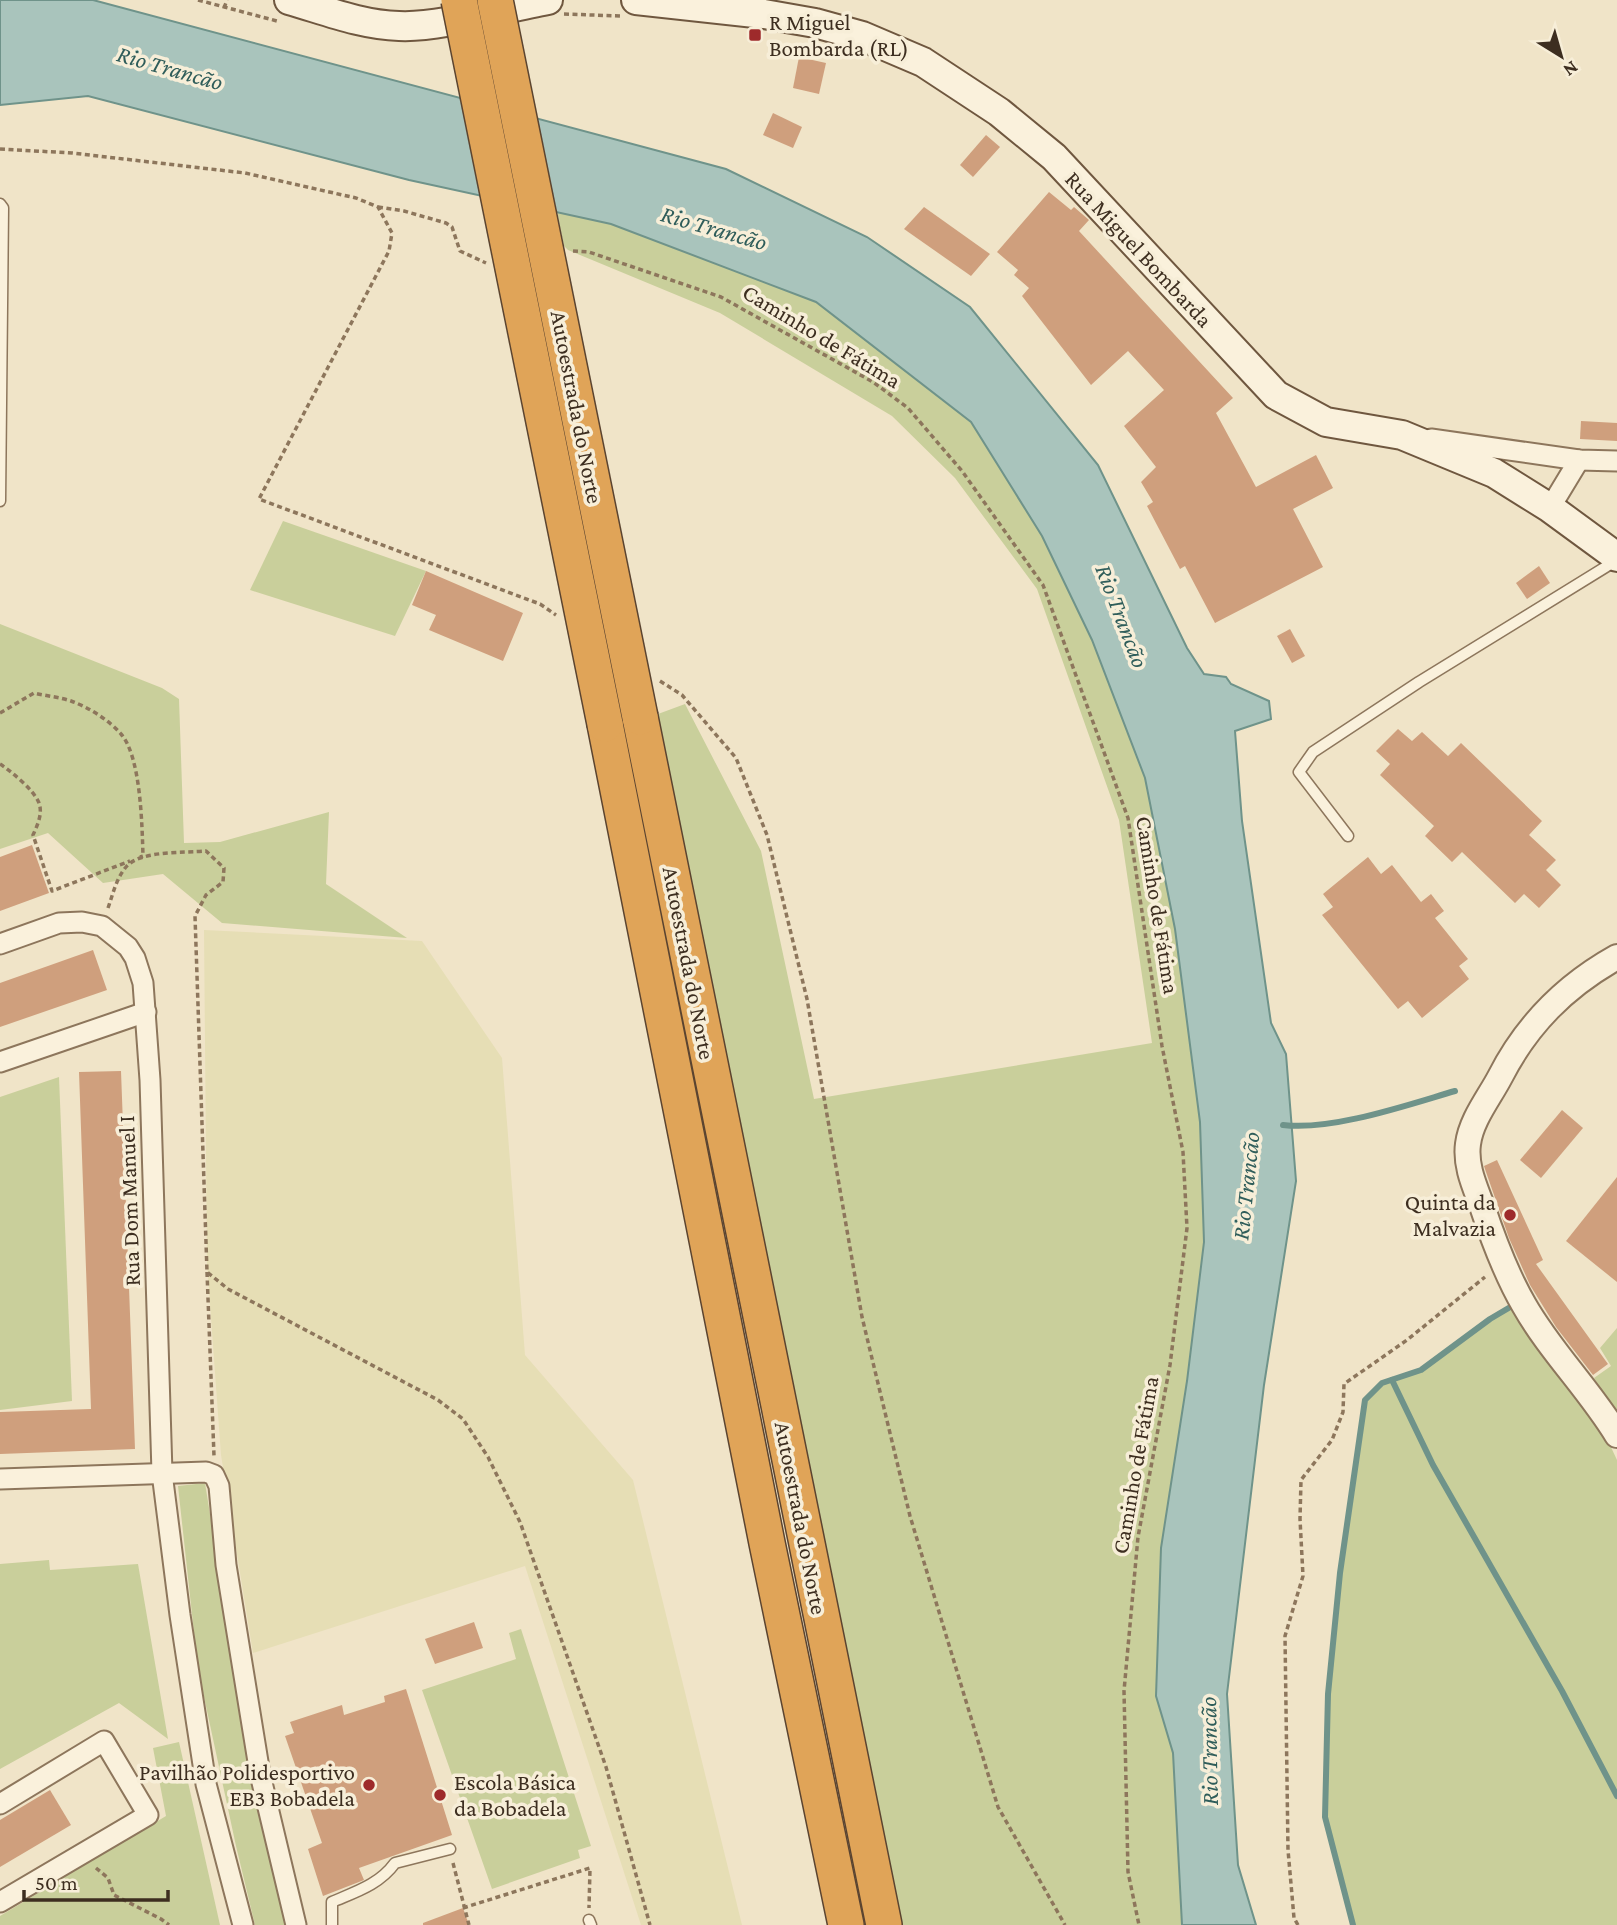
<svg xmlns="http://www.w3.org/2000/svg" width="1617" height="1925" font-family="'Crimson Pro',serif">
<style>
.farmland{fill:#e6deb5}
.green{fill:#c9cf9b}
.water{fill:#a9c4bc;stroke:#6f938a;stroke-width:2}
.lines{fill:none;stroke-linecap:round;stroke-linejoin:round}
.stream{stroke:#6f938a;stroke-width:6}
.building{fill:#cf9f7d}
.service-casing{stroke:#8d765c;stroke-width:13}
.minor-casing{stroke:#8d765c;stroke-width:23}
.tertiary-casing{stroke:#8d765c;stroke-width:28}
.secondary-casing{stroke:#6f573f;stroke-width:32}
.motorway-casing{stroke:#5b4430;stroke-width:38}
.path{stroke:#8d765c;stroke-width:3.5;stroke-dasharray:5 3.5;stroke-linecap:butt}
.service{stroke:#faf1dc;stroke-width:10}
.minor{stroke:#faf1dc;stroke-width:19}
.tertiary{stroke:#faf1dc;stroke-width:24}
.secondary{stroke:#faf1dc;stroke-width:28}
.motorway{stroke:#e0a458;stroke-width:35}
.motorway-bridge-casing{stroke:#5b4430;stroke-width:38;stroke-linecap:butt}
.motorway-bridge{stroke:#e0a458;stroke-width:35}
.poi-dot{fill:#9e2a2b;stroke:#f7eed8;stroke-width:2.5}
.labels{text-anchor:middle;stroke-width:7;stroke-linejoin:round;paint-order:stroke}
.poi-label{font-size:23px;fill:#3d2e20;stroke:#f7eed8;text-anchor:start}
.street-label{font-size:23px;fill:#3d2e20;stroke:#f7eed8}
.water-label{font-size:24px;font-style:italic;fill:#2f5d5a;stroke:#f7eed8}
</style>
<rect width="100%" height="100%" fill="#f0e4c8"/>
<polygon class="farmland" points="204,930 422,941 502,1058 525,1355 633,1480 742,1925 641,1925 525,1566 253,1653 221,1455 207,1263"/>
<g class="green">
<polygon points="557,212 611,224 816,302 971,422 1042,536 1092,640 1145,778 1175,929 1200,1122 1204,1242 1187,1381 1161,1548 1156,1696 1173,1753 1182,1925 901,1925 658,714 685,704 761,851 814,1099 1152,1043 1119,820 1037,589 955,478 892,416 720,313 568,250 564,246"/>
<polygon points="283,521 426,571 395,636 250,590"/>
<polygon points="0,624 162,688 179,699 184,843 220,842 329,812 326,884 407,938 222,923 163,874 103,883 48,833 0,849"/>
<polygon points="59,1077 72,1401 0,1410 0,1097"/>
<polygon points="1512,1306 1609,1443 1617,1460 1617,1925 1353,1925 1325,1817 1328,1694 1340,1573 1365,1400 1382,1383 1421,1370 1490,1319"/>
<polygon points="1617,1328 1617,1415 1594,1378 1611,1366 1600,1348"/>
<polygon points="205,1483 245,1731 293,1925 255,1925 236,1846 198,1669 178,1486"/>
<polygon points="49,1560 50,1570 138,1564 168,1739 119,1703 0,1769 0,1564"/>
<polygon points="521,1629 591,1846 578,1850 580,1858 492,1889 422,1690 516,1659 509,1633"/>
<polygon points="179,1742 220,1925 0,1925 0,1916 166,1816 153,1748"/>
</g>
<polygon class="water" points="0,0 93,0 726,169 867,237 970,307 1098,465 1187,648 1204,674 1226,677 1231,684 1269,701 1271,719 1235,731 1242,821 1271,1023 1286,1054 1296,1181 1264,1385 1227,1694 1238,1865 1256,1925 1182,1925 1173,1753 1156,1696 1161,1548 1187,1381 1204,1242 1200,1122 1175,929 1145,778 1092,640 1042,536 971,422 816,302 611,224 409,180 88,96 0,105"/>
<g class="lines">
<g class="stream">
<path d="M1283,1125C1332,1131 1407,1105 1455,1091"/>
<polyline points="1392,1380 1433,1465 1562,1691 1617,1796"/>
<polyline points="1353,1925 1325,1817 1328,1694 1340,1573 1365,1400 1382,1383 1421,1370 1490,1319 1512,1306"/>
</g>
</g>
<g class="building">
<polygon points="799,57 826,63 819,94 793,88"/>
<polygon points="773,113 802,127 793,148 763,135"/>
<polygon points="986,135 1000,147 973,177 960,165"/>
<polygon points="1049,192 1071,210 1074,207 1089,220 1079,231 1233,398 1216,413 1256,487 1316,455 1333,488 1293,509 1323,567 1215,623 1185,566 1180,569 1147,506 1153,502 1141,482 1156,467 1124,426 1164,390 1128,351 1091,385 1022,296 1029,288 1014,275 1018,270 997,252"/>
<polygon points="924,207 990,254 971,276 904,229"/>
<polygon points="1581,421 1617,423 1617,441 1580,439"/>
<polygon points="1539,566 1550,583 1527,599 1516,583"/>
<polygon points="426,571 523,613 503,661 429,630 436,615 412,605"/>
<polygon points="1290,629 1305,656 1292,663 1277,636"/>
<polygon points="1398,729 1412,741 1422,732 1448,756 1461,743 1542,821 1529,835 1556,860 1546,870 1561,885 1539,908 1524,894 1515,903 1462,852 1452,862 1425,836 1434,826 1380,775 1390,764 1376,751"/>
<polygon points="32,845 49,893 0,911 0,857"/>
<polygon points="1368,857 1381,874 1392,865 1421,902 1431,894 1444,911 1435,918 1468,959 1459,966 1469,979 1422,1018 1408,1001 1398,1009 1322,915 1333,907 1323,894"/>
<polygon points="93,950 107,990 0,1027 0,983"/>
<polygon points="121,1071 135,1449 0,1454 0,1412 91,1409 79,1072"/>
<polygon points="1562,1110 1583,1128 1541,1178 1520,1160"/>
<polygon points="1497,1160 1543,1260 1536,1264 1608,1364 1593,1375 1556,1327 1530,1285 1509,1238 1486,1172 1484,1166"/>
<polygon points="1617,1177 1617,1282 1566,1241"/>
<polygon points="474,1622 483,1648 435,1664 425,1639"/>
<polygon points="406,1689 452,1835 359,1868 364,1880 323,1896 308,1849 322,1843 285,1736 294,1733 290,1722 342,1705 344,1715 385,1702 384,1696"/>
<polygon points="50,1790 71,1825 0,1867 0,1820"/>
<polygon points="463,1908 469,1925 423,1925 423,1923"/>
</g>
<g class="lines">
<g class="service-casing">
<g id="service">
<polyline points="0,204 3,208 0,501"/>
<polyline points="1348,836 1299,772 1313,752 1419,682 1617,560"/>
<polyline points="589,1920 591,1925"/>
<path d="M332,1925V1902C355,1892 379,1885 395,1863L450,1849"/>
</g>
</g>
<g class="minor-casing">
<g id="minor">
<polyline points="1431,439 1579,460 1617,461"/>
<polyline points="1550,508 1579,460"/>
<polyline points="0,944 59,923 82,922 102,926 128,947 135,958 143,983 150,1080 162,1473 180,1615 206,1784 243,1925"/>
<polyline points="0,1062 146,1012"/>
<polyline points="0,1479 206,1472 214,1475 219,1486 226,1565 260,1774 296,1925"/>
<polyline points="0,1804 104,1741 148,1815 0,1902"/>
</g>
</g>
<g class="tertiary-casing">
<path id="tertiary" d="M1617,957C1565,986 1527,1024 1500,1077C1489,1098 1471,1120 1468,1144C1465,1166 1475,1187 1482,1206C1493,1239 1506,1274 1524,1305C1550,1351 1589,1389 1617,1435"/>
</g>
<g class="secondary-casing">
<g id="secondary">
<path d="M289,0C324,10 361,25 399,26C443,28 502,8 548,0"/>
<polyline points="636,0 764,14 815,23 862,36 923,62 999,112 1054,157 1276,395 1326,422 1402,435 1494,473 1550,508 1617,557"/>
</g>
</g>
<g class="motorway-casing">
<g id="motorway">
<polyline points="640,717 884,1925"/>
<polyline points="605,724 767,1543 846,1925"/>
</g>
</g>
<g class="path">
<polyline points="198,0 277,21"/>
<polyline points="224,8 227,0"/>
<polyline points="564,14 620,16"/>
<polyline points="0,149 72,153 245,173 356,198 378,207 392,233 389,251 259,499 540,604 556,615"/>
<polyline points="378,207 404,211 446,223 452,227 460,251 486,263"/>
<polyline points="573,251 589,252 721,297 873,382 908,408 962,471 1043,585 1128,818 1162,1046 1183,1152 1187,1228 1170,1365 1138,1537 1124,1691 1128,1872 1139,1925"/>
<polyline points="660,681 682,695 736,758 767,835 807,999 862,1317 910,1516 998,1807 1065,1925"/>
<path d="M0,713L34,693C46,696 59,697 71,701C88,707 109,720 121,734C141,757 142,825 143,856L140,857"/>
<path d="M0,764C12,772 34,790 39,803C43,814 37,826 33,835L52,891L130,861"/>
<path d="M108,908C113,894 116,879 126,867C140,850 185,853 206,851L224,868L223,882L206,895L195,916L207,1272L228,1289L438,1400L463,1419L488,1457L520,1522L606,1767L650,1925"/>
<polyline points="207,1272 214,1456"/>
<polyline points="453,1863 469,1925"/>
<polyline points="96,1868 108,1878 114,1895 161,1919 169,1925"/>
<polyline points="463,1908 590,1868 589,1908"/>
<polyline points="1298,1925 1294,1918 1288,1850 1285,1636 1303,1576 1300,1519 1301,1480 1332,1440 1343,1412 1344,1384 1407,1340 1485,1277"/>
</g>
<use href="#service" class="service"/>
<use href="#minor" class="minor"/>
<use href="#tertiary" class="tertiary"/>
<use href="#secondary" class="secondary"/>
<use href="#motorway" class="motorway"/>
<g class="motorway-bridge-casing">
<g id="motorway-bridge">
<polyline points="459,0 605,724"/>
<polyline points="495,0 640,717"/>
</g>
</g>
<use href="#motorway-bridge" class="motorway-bridge"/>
</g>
<g class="poi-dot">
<rect x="748" y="28" width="14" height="14" rx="3.5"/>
<circle cx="1510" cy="1215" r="7"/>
<circle cx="369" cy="1785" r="7"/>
<circle cx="440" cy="1795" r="7"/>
</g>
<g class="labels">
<g class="poi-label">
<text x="769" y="30">R Miguel<tspan x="769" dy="26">Bombarda (RL)</tspan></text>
<text x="1496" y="1210" text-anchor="end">Quinta da<tspan x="1496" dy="26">Malvazia</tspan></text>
<text x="355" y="1780" text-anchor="end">Pavilhão Polidesportivo<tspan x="355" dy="26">EB3 Bobadela</tspan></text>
<text x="454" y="1790">Escola Básica<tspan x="454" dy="26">da Bobadela</tspan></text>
</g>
<g class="street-label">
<text transform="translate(1139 249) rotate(47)" y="8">Rua Miguel Bombarda</text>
<text transform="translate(822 336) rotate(31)" y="8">Caminho de Fátima</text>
<text transform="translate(577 407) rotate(79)" y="8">Autoestrada do Norte</text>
<text transform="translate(1158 905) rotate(81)" y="8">Caminho de Fátima</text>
<text transform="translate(689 963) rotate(79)" y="8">Autoestrada do Norte</text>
<text transform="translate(129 1201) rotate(-92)" y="8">Rua Dom Manuel I</text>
<text transform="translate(1135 1465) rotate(-80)" y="8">Caminho de Fátima</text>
<text transform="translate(801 1518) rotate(79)" y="8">Autoestrada do Norte</text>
</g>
<g class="water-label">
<text transform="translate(170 68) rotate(16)" y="8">Rio Trancão</text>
<text transform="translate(714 228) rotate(16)" y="8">Rio Trancão</text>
<text transform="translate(1122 616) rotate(69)" y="8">Rio Trancão</text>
<text transform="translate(1246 1186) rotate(-84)" y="8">Rio Trancão</text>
<text transform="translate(1209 1751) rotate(-91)" y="8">Rio Trancão</text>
</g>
</g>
<g transform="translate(1561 56) rotate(143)" stroke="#f7eed8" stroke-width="5" paint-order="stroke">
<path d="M0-5L12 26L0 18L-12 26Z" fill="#3d2e20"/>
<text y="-10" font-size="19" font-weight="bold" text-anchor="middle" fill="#3d2e20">N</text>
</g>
<path d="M24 1890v10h144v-10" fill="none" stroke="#3d2e20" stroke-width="3.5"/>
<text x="35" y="1890" font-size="21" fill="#3d2e20" stroke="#f7eed8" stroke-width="5" paint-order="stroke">50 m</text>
</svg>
